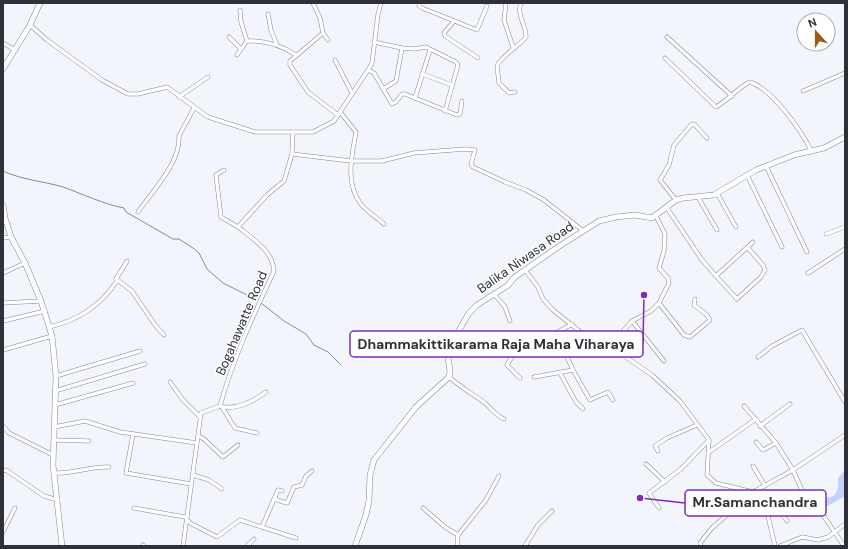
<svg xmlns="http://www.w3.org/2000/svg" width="848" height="549" font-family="'DM Sans',sans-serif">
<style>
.green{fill:#c5d1fe}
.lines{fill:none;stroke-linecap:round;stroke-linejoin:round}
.stream{stroke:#7b88be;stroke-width:1}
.street-casing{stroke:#828799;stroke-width:4.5}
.secondary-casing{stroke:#828799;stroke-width:6}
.street{stroke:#fff;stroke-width:3.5}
.secondary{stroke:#fff;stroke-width:5}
.labels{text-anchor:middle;stroke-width:3;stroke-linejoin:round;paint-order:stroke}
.street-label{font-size:13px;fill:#2f3138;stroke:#fff}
.leader{fill:none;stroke:#7b2cbf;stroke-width:1.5}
.callout-dot{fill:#7b2cbf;stroke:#fff;stroke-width:1.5}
.callout{fill:#fff;stroke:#7b2cbf;stroke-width:1.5}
.callout-label{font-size:14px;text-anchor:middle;font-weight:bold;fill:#2f3138}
</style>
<rect width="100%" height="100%" fill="#f3f5fd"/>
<path class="green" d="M845,470V496L828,506L822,505L817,499C834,498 839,496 838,478Z"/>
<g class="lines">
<g class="stream">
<path d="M3,171C22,180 43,181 63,187C83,194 103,204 124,208L126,212L173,239H179L193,248L199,253L207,269L223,283L257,300"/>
<polyline points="261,303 284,321 306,334 314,345 328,352 341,365"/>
</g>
<g class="street-casing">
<g id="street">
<polyline points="313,3 320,18 323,33 328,40"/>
<polyline points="419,3 419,6 422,8 477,30 487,6"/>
<polyline points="506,3 504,20 513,47"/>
<polyline points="240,10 241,22 247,41"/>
<polyline points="268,14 271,30 277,45"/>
<polyline points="454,21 444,33 445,36 478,58"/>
<polyline points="30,25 47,40 102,80 128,94 138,94 167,87 208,117 255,132 293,132"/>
<polyline points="323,33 290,61 290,65 308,92 338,115"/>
<polyline points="229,37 241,49"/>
<polyline points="667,37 732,96"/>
<polyline points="374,42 402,48 414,49 426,47 456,62 458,65 445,111"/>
<polyline points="3,43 15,50"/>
<path d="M237,55L247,41C265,40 281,45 296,55"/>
<path d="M665,58L716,107C729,100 738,87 750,82C773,90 800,129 811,150"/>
<polyline points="335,60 352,93"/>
<polyline points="368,70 374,73 392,104 396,102 402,94 405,94 457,115 460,114 462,101"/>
<polyline points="422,74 452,85"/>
<polyline points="383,89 396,81 402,48"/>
<polyline points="803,91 845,73"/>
<path d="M515,92L509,93L499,83L497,66C500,57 525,41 526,37C527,27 516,15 521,3"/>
<polyline points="179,97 208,77"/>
<polyline points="415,98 430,50"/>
<path d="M340,112L356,132C352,155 345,182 360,203C366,211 376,217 384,224"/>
<polyline points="292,154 351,161 382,161 414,153 465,149 475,150 471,164 473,167 505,182 526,190 544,200 582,230"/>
<polyline points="766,166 807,252"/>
<polyline points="224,170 216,175 221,217 238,227"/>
<polyline points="747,175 782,247"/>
<polyline points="717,193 736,227"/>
<polyline points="698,197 717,230"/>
<polyline points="676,200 660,180 669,165 674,145 692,124 695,125 707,138"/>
<polyline points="667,208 702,260 716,276 753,242"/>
<path d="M138,212C152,192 181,162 179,136L194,108"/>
<polyline points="826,234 845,227"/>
<polyline points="3,238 11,237"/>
<polyline points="525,270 538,287 543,299 553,310 588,338 610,346 652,375 680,401 709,440 707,475 716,483 753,492 793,470 845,435"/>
<polyline points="3,273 25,263"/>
<polyline points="808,273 845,249"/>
<polyline points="716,276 737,299 761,277 765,270 763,265 748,248"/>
<polyline points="116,279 132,291 155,325 164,335"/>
<polyline points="494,294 505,307 510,321"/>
<polyline points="3,303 41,301"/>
<polyline points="659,303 684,335 690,337 710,320 707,315 694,305 695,299"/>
<polyline points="3,321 45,311"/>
<polyline points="632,321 664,361"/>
<path d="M49,327C79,320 100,306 117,281L116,279L127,261"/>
<polyline points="556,333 573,370 590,400 608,392 613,400"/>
<polyline points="610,346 632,321 651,311 659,303 669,283 668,278 659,268 664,251 665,234 656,216"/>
<polyline points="3,350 52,336"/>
<polyline points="758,357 772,346 802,330 845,402"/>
<polyline points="560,373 576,402 583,409"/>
<polyline points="56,376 140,351"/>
<path d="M449,377C460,387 473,394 485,403C492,409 495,415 504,419"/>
<polyline points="534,377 573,370"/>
<polyline points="520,378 507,365 519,345 556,333 572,324"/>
<polyline points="170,382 183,400 200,417"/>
<polyline points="55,391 145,364"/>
<polyline points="55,405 133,383"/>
<path d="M220,406C235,411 254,401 266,392"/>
<polyline points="744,406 776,443 793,470 804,495 823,515 844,546"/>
<polyline points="222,407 235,428 257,433"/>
<polyline points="3,426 9,433 53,455"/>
<polyline points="760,426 790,404"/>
<polyline points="54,427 85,421 120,432 197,443"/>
<polyline points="133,434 126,473 191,484"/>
<polyline points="198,436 204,439 223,457 238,445"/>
<polyline points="54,440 89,441"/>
<polyline points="756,442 763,450 776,443"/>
<polyline points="658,451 655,446 667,438 697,425"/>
<polyline points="709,452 756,419"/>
<polyline points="646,464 665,482"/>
<polyline points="753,466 765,486"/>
<polyline points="3,471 6,470 44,496 58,500"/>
<path d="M55,473C74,474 90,466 109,467"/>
<polyline points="193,475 209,480 222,489"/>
<polyline points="274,499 287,503 294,487 302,485 306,476 312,471"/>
<polyline points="134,508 185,517 190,523 217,537 240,520 296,538"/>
<polyline points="423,508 445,527 458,535 457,546"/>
<polyline points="659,508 649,493 681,469 709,440"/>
<polyline points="762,509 768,516 775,546"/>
<polyline points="778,509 787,521"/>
<polyline points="768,516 784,503"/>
<polyline points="262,527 278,490 282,491"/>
<polyline points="3,532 15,508"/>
<polyline points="458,535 486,500 499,476"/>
<polyline points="143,545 144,546"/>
<path d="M183,546L201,413L220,406C233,359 253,316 274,271C273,251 253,239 238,227L267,195L284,181L292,154L293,132H313L334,121L368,70L372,63L378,14L381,3"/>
<polyline points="247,546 254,539"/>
<polyline points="525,546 538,525 552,511"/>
<polyline points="701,546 700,543 712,528 753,492"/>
<polyline points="780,546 802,537 818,540 828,537 845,524"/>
</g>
</g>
<g class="secondary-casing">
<g id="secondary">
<polyline points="3,69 30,25 40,3"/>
<polyline points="3,205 5,218 11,237 25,263 41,301 52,336 56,376 53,465 62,546"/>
<polyline points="355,546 366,515 369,501 370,475 374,460 416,407 449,377 450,371 448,357 451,344 469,313 477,305 507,286 515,277 558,247 599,221 616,217 635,215 652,218 676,200 683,198 714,195 756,170 794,155 824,148 845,137"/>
</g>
</g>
<use href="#street" class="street"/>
<use href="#secondary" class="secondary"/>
</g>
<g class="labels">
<g class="street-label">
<text transform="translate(525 257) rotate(-35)" y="5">Balika Niwasa Road</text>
<text transform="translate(241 323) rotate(-67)" y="5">Bogahawatte Road</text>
</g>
</g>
<path class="leader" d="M644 295L643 344M640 498L685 503"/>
<g class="callout-dot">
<circle cx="644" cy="295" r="4"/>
<circle cx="640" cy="498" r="4"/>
</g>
<g class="callout">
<rect x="350" y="331" width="293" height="26" rx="4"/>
<rect x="685" y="490" width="141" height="26" rx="4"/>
</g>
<g class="callout-label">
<text x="496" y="349">Dhammakittikarama Raja Maha Viharaya</text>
<text x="755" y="507">Mr.Samanchandra</text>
</g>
<rect width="848" height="549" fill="none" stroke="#2f3138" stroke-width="8"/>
<g transform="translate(816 32) rotate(339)"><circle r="19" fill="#ffffff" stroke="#acadaf"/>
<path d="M0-3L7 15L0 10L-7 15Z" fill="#975d1c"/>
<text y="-6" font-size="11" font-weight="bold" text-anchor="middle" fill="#2f3138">N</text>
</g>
</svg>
